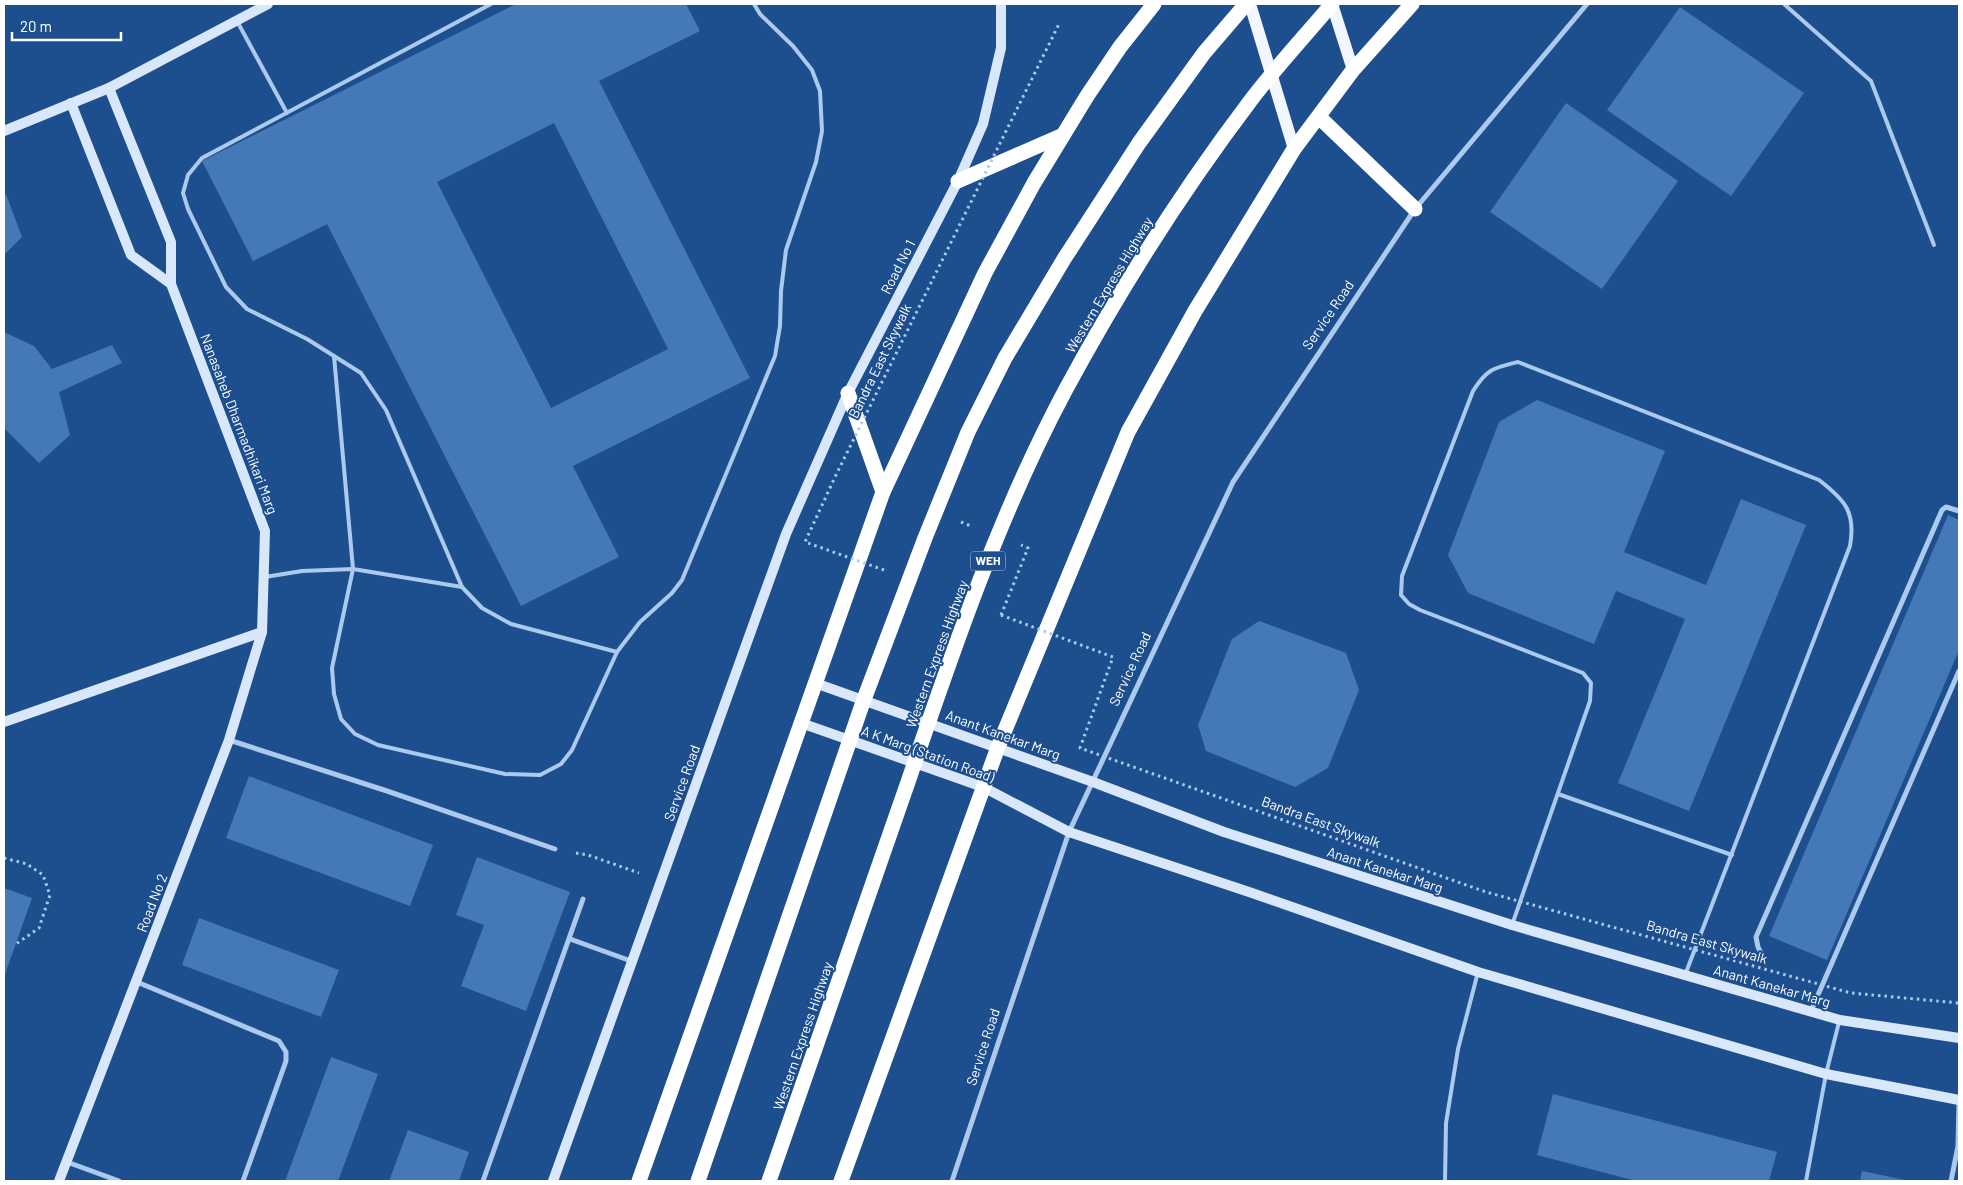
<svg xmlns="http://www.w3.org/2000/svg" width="1963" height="1185" font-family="Barlow,sans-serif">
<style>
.building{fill:#4578b7;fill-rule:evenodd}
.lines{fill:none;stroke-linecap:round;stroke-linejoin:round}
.path{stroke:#accaed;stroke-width:3;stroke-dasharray:2.5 4;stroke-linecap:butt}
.lane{stroke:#accaed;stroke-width:4}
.street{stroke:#accaed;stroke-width:5}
.secondary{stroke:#d8e7fa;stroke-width:10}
.primary{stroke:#f2f7ff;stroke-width:12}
.highway{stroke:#fff;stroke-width:15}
.path-bridge{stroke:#accaed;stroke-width:3;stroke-dasharray:2.5 4;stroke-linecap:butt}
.highway-bridge{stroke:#fff;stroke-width:15}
.labels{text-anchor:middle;stroke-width:4;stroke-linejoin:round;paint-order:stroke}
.shield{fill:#1d4f8f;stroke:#bbcadd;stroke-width:1}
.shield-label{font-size:12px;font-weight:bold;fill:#fff}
.street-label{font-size:14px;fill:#fff;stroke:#1d4f8f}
</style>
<rect width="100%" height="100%" fill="#1d4f8f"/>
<g class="building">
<path d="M516,4H686L700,31L599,81L750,378L573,466L619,557L521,606L327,224L253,261L202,161ZM554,123L668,349L551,408L437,182Z"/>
<polygon points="1680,7 1804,93 1731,196 1607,110"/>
<polygon points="1566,103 1678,181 1602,289 1490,212"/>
<polygon points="6,194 22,237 4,255 4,195"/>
<polygon points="4,332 34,346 52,369 112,345 122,363 59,392 70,435 39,463 4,428"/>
<polygon points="1537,400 1665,451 1624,552 1706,585 1741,499 1806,525 1689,811 1618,783 1685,619 1616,591 1594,644 1468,593 1448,555 1499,422"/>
<polygon points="1948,515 1959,520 1959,650 1827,960 1769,936"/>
<polygon points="1259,621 1346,653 1359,690 1328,768 1295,787 1206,751 1198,725 1232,639"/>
<polygon points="249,776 433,845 410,906 226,838"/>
<polygon points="477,857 570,892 526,1011 461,986 484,925 456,915"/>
<polygon points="4,888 32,898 4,977"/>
<polygon points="199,918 339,970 321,1017 182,965"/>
<polygon points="331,1057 378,1074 338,1181 285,1181"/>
<polygon points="1553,1094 1777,1152 1769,1181 1636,1181 1537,1155"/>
<polygon points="408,1130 469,1152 459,1181 389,1181"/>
<polygon points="1862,1171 1905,1180 1905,1181 1860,1181"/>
</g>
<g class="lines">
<g class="path">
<polyline points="1014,115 1060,22"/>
<polyline points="961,522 973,527"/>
<polyline points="1001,615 1028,548 1021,545"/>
<polyline points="576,853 588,855 639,873"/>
<polyline points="4,858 27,864 43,875 50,895 39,928 16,944"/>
</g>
<g class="lane">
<polyline points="491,4 202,158 188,175 183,193 188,209 226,287 247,309 307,339 361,373 386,410 462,587 482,608 511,624 617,652"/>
<polyline points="1784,4 1871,81 1934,245"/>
<polyline points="237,21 287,113"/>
<polyline points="334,356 353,569 462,587"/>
<polyline points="265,577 302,571 353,569 332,668 334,694 341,719 355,734 378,745 505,774 540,775 561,764 572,750 617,652 640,622 672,593 682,580 775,356 780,326 781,291 786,250 816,162 822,131 820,91 812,70 793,46 760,14 754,4"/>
<polyline points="1558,794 1732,855"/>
<path d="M1512,925L1590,701L1591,683L1583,673L1420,610L1409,604L1401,595L1402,576L1473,391C1487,369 1493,368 1518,362L1819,480C1845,500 1856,512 1850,546L1685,975"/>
<polyline points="1445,1181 1446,1123 1458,1049 1478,972"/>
<polyline points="1806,1181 1826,1074 1839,1022"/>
</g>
<g class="street">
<polyline points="229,740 387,791 555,849"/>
<polyline points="570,939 631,961"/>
<polyline points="1761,953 1758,947 1756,937 1942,510 1946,507 1959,511"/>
<polyline points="137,982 279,1041 286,1052 286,1061 243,1181"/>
<polyline points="1811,1011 1959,671"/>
<polyline points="67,1162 119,1181"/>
<polyline points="483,1181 583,899"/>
<polyline points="952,1181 1069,832 1233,482 1415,209 1587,4"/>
<polyline points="1951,1181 1958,1146 1959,1100"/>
</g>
<g class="secondary">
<polyline points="71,103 131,255 171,284"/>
<polyline points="4,131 109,88 268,4"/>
<polyline points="815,683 1093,782 1224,832 1512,925 1840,1020 1959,1038"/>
<polyline points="4,722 262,632"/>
<polyline points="801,723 983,787 1069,832 1252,893 1478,972 1826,1074 1959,1100"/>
<polyline points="59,1181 229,740 262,632 265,531 171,284 171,242 109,88"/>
<polyline points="553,1181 786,534 848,393 958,181 983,124 1001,48 1001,4"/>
</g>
<g class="primary">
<polyline points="1250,4 1294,149"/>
<polyline points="1332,4 1353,70"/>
</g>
<g class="highway">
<polyline points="1319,117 1415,209"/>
<polyline points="958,181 1063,135"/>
<polyline points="848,393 883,492"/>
<polyline points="639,1181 883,492 985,273 1034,183 1087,96 1120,47 1154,4"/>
<polyline points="841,1181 998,747 1128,432 1195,311 1294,149 1353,70 1412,4"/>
</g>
<g class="path-bridge">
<polyline points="884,570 805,542 835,477 1014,115"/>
<polyline points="1001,615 1113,657 1080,748 1486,892 1851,993 1959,1003"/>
</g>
<g class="highway-bridge">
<polyline points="698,1181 863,702 925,538 968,432 1005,358 1064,259 1139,143 1204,53 1246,4"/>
<path d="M769,1181C816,1048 862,915 908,782C953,650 1000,512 1066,389C1120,289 1182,191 1251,100C1276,67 1305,36 1332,4"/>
</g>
</g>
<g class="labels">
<rect class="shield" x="970.5" y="551.5" width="35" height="19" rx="4"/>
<g class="shield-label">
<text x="988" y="565">WEH</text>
</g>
<g class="street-label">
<text transform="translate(898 267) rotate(-63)" y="5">Road No 1</text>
<text transform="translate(1109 285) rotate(-59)" y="5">Western Express Highway</text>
<text transform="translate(1328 315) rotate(-56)" y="5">Service Road</text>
<text transform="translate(880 361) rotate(-64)" y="5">Bandra East Skywalk</text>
<text transform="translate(239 424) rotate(69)" y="5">Nanasaheb Dharmadhikari Marg</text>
<text transform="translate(937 654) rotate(-70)" y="5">Western Express Highway</text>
<text transform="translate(1130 669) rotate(-65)" y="5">Service Road</text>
<text transform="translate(1003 735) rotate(20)" y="5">Anant Kanekar Marg</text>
<text transform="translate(928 754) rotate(20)" y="5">A K Marg (Station Road)</text>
<text transform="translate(682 783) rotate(-70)" y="5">Service Road</text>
<text transform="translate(1321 822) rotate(20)" y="5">Bandra East Skywalk</text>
<text transform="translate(1385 870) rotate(18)" y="5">Anant Kanekar Marg</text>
<text transform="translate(152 903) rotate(-69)" y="5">Road No 2</text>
<text transform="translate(1707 942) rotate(16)" y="5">Bandra East Skywalk</text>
<text transform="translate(1772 986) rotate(16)" y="5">Anant Kanekar Marg</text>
<text transform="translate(803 1036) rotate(-71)" y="5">Western Express Highway</text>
<text transform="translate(983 1047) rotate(-72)" y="5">Service Road</text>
</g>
</g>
<rect width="1963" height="1185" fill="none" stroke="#ffffff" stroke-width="10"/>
<path d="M12 32v8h109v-8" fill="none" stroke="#ffffff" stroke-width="2.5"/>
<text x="20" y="32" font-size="15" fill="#ffffff" stroke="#1d4f8f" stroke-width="4" paint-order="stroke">20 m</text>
</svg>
